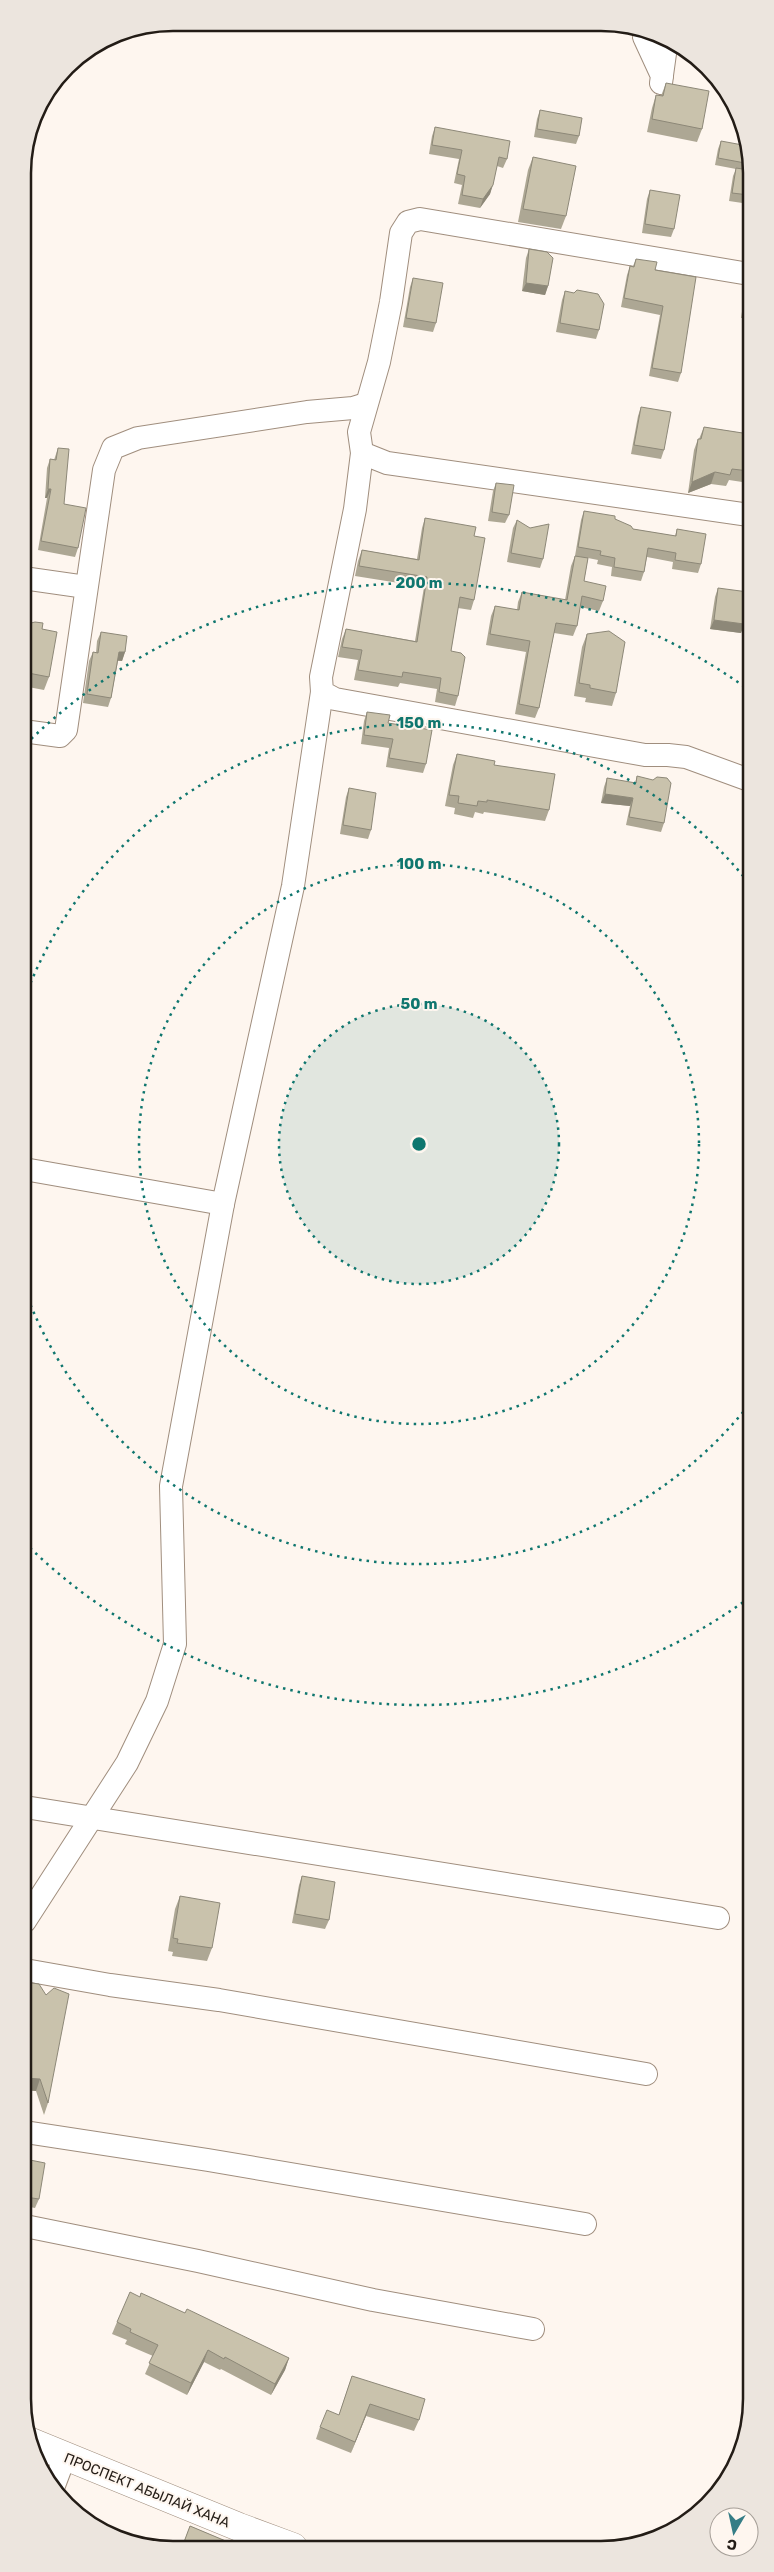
<svg xmlns="http://www.w3.org/2000/svg" width="774" height="2572" font-family="Rubik,sans-serif">
<style>
.lines{fill:none;stroke-linecap:round;stroke-linejoin:round}
.minor-casing{stroke:#a08e7e;stroke-width:24}
.secondary-casing{stroke:#a08e7e;stroke-width:29}
.minor{stroke:#fff;stroke-width:22}
.secondary{stroke:#fff;stroke-width:28}
.wall{fill:#ada794}
.shaded-wall{fill:#8d8878}
.building{fill:#c9c2ac;stroke:#8d8878}
.ring{fill:none;stroke:#0f766e;stroke-width:2.5;stroke-dasharray:2.5 5}
.labels{text-anchor:middle;stroke-width:4;stroke-linejoin:round;paint-order:stroke}
.street-label{font-size:14px;fill:#231c16;stroke:#fef6ef}
.rim{fill:none;stroke:#231c16;stroke-width:2.5}
.centre{fill:#0f766e;stroke:#fef6ef;stroke-width:2.5}
.ring-label{font-size:15px;text-anchor:middle;font-weight:bold;fill:#0f766e;stroke:#fef6ef;stroke-width:4;stroke-linejoin:round;paint-order:stroke}
</style>
<rect width="100%" height="100%" fill="#fef6ef"/>
<g class="lines">
<g class="minor-casing">
<g id="minor">
<polyline points="646,31 644,37 662,76 661,83"/>
<polyline points="662,75 667,39"/>
<polyline points="749,274 420,219 408,222 401,233 391,302 379,362 359,432 362,453 355,509 321,677 322,692 335,699 645,755 668,755 686,757 749,780"/>
<polyline points="362,453 387,463 749,515"/>
<polyline points="23,578 86,587"/>
<polyline points="23,731 60,736 66,730 104,470 113,448 138,438 307,412 353,408 366,404"/>
<polyline points="24,1169 223,1204"/>
<polyline points="25,1807 718,1918"/>
<polyline points="25,1921 127,1763 157,1701 175,1644 171,1486 223,1204 293,886 322,692"/>
<polyline points="25,1970 110,1985 219,2000 646,2074"/>
<polyline points="25,2132 208,2160 585,2224"/>
<polyline points="25,2226 198,2261 373,2300 533,2329"/>
<polyline points="53,2488 65,2456"/>
</g>
</g>
<g class="secondary-casing">
<polyline id="secondary" points="31,2442 239,2527 293,2547"/>
</g>
<use href="#minor" class="minor"/>
<use href="#secondary" class="secondary"/>
</g>
<g class="wall">
<polygon points="666,83 702,129 697,142 647,132 652,108 656,95 661,96"/>
<polygon points="540,110 579,136 576,144 534,137 537,119"/>
<polygon points="435,127 507,159 503,168 497,166 490,194 480,208 458,204 462,185 454,183 459,159 429,154 432,136"/>
<polygon points="721,141 745,163 743,169 749,170 749,204 729,201 733,176 736,169 715,165 718,149"/>
<polygon points="533,157 566,216 561,229 518,222 528,170"/>
<polygon points="650,190 674,229 671,237 642,233 647,199"/>
<polygon points="749,217 749,250 743,249"/>
<polygon points="529,249 548,286 545,295 522,291 526,258"/>
<polygon points="636,259 655,270 681,373 678,382 649,376 660,315 621,307 627,275 630,266 633,266"/>
<polygon points="413,278 436,323 433,332 403,327 410,287"/>
<polygon points="748,290 749,291 749,328 743,327 744,318 741,318 744,299"/>
<polygon points="565,291 599,330 596,339 556,332 562,300"/>
<polygon points="641,407 664,450 661,459 631,454 638,416"/>
<polygon points="704,427 749,434 749,483 729,480 726,486 711,484 688,493 694,450 698,439 699,439"/>
<polygon points="58,448 64,504 78,548 75,557 38,550 47,498 45,498 47,468 50,459 54,460"/>
<polygon points="496,483 509,515 505,523 488,521 493,491"/>
<polygon points="584,511 615,519 633,529 675,536 677,529 701,564 698,573 672,569 673,562 647,557 644,572 641,581 611,576 612,567 597,564 598,560 588,558 584,581 603,601 599,611 580,607 577,626 573,636 554,633 539,708 535,718 515,714 526,652 486,645 491,616 495,606 517,610 518,602 522,592 565,600 571,566 575,556 581,520"/>
<polygon points="425,518 474,536 474,600 471,610 458,608 451,651 458,696 455,706 435,702 437,689 400,683 398,687 354,680 358,660 338,657 342,639 346,629 415,641 424,587 355,576 358,561 362,550 417,559 422,528"/>
<polygon points="517,520 543,559 540,568 507,562 513,528"/>
<polygon points="749,542 749,564 745,564"/>
<polygon points="749,576 749,592 746,592"/>
<polygon points="718,588 744,624 741,633 710,629 715,597"/>
<polygon points="23,625 42,629 49,677 44,690 23,686"/>
<polygon points="101,632 125,652 122,661 118,661 111,698 108,707 83,703 89,661 93,652 96,653 97,641"/>
<polygon points="587,634 616,693 612,706 585,702 586,698 574,696 582,647"/>
<polygon points="367,712 388,723 426,764 423,773 386,767 389,748 361,744 364,721"/>
<polygon points="457,754 494,765 549,810 545,821 484,812 483,814 475,812 473,818 454,814 455,808 445,806 453,765"/>
<polygon points="637,776 664,823 661,832 626,825 630,806 601,803 604,787 607,778 635,783"/>
<polygon points="349,788 371,830 368,839 340,834 346,797"/>
<polygon points="302,1876 329,1920 325,1929 292,1923 299,1885"/>
<polygon points="180,1896 212,1948 207,1961 172,1956 173,1952 168,1951 175,1909"/>
<polygon points="25,1982 46,1995 48,2103 44,2115 36,2091 25,2090"/>
<polygon points="25,2159 39,2199 35,2208 25,2206"/>
<polygon points="140,2297 289,2358 285,2370 271,2395 221,2369 220,2370 204,2362 187,2395 145,2374 153,2356 125,2344 127,2340 112,2334 117,2322"/>
<polygon points="352,2376 419,2420 414,2431 366,2416 351,2453 316,2439 320,2427 339,2415"/>
<polygon points="190,2526 240,2547 182,2547"/>
</g>
<g class="shaded-wall">
<polygon points="493,185 490,194 480,208 483,199"/>
<polygon points="526,283 548,286 545,295 522,291"/>
<polygon points="715,472 711,484 688,493 692,482"/>
<polygon points="48,489 51,489 47,498 45,498"/>
<polygon points="714,620 744,624 741,633 710,629"/>
<polygon points="119,652 125,652 122,661 116,660"/>
<polygon points="605,794 633,798 630,806 601,803"/>
<polygon points="25,2078 40,2079 36,2091 25,2090"/>
<polygon points="208,2350 204,2362 187,2395 191,2383"/>
<polygon points="289,2358 285,2370 271,2395 275,2384"/>
<polygon points="370,2404 366,2416 351,2453 355,2442"/>
</g>
<g class="building">
<polygon points="666,83 709,91 702,129 652,119 656,95 663,96"/>
<polygon points="540,110 582,118 579,136 537,129"/>
<polygon points="435,127 510,141 507,159 499,157 493,185 483,199 462,195 465,176 457,174 462,150 432,145"/>
<polygon points="721,141 748,146 745,163 718,158"/>
<polygon points="533,157 576,166 566,216 523,209"/>
<polygon points="736,168 749,170 749,195 732,193"/>
<polygon points="650,190 680,195 674,229 645,224"/>
<polygon points="749,224 749,241 746,240"/>
<polygon points="529,249 547,252 553,258 548,286 526,283"/>
<polygon points="636,259 657,262 655,270 696,277 681,373 652,368 663,306 624,298 630,266 634,267"/>
<polygon points="413,278 443,283 436,323 406,318"/>
<polygon points="577,290 598,294 604,304 599,330 560,323 565,291 574,293"/>
<polygon points="748,290 749,291 749,319 746,318 748,310 744,309"/>
<polygon points="641,407 671,412 664,450 634,445"/>
<polygon points="704,427 749,434 749,471 732,469 730,475 715,472 692,482 698,439 701,439"/>
<polygon points="58,448 69,449 64,504 86,508 78,548 41,541 51,489 48,489 50,459 56,460"/>
<polygon points="496,483 514,485 509,515 492,512"/>
<polygon points="584,511 615,516 615,519 631,526 633,529 676,536 677,529 706,534 701,564 675,560 676,553 648,548 644,572 614,567 615,558 600,555 601,551 578,547"/>
<polygon points="425,518 476,527 474,536 485,538 474,600 460,597 451,651 461,653 465,657 458,696 439,692 441,678 403,672 402,677 358,670 362,650 342,647 346,629 417,642 427,577 359,566 362,550 419,560"/>
<polygon points="517,520 530,528 549,524 543,559 511,553"/>
<polygon points="575,556 588,558 584,581 606,586 603,601 582,596 577,626 556,623 539,708 519,704 530,641 490,634 495,606 519,610 522,592 567,600"/>
<polygon points="718,588 748,592 744,624 714,620"/>
<polygon points="35,622 43,623 42,629 57,632 49,677 23,672 23,625"/>
<polygon points="609,631 625,642 616,693 590,688 590,685 579,683 587,634"/>
<polygon points="101,632 127,636 125,652 119,652 111,698 87,694 93,652 98,653"/>
<polygon points="367,712 390,715 388,723 432,730 426,764 389,758 393,739 364,735"/>
<polygon points="457,754 495,761 494,765 555,774 549,810 487,800 487,802 478,801 477,806 458,803 459,796 449,795"/>
<polygon points="637,776 653,780 657,777 667,778 671,783 664,823 629,817 633,798 605,794 607,778 636,783"/>
<polygon points="349,788 376,793 371,830 343,825"/>
<polygon points="302,1876 335,1882 329,1920 295,1914"/>
<polygon points="180,1896 220,1903 212,1948 177,1943 178,1939 173,1938"/>
<polygon points="25,1982 39,1984 46,1995 54,1988 69,1994 48,2103 40,2079 25,2078"/>
<polygon points="25,2159 45,2163 39,2199 25,2197"/>
<polygon points="130,2292 140,2297 141,2293 185,2313 187,2309 289,2358 275,2384 225,2357 224,2359 208,2350 191,2383 149,2363 158,2345 130,2332 131,2329 117,2322"/>
<polygon points="352,2376 425,2399 419,2420 370,2404 355,2442 320,2427 327,2410 339,2415"/>
<polygon points="190,2526 240,2547 195,2547 184,2542"/>
</g>
<circle cx="419" cy="1144" r="140" fill="#0f766e" fill-opacity=".12"/>
<g class="ring">
<circle cx="419" cy="1144" r="140"/>
<circle cx="419" cy="1144" r="280"/>
<path d="M748 1406A421 421 0 0 1 25 1291M25 997A421 421 0 0 1 748 882"/>
<path d="M749 1598A561 561 0 0 1 26 1544M26 744A561 561 0 0 1 749 690"/>
</g>
<g class="labels">
<g class="street-label">
<text transform="translate(147 2490) rotate(22)" y="5">ПРОСПЕКТ АБЫЛАЙ ХАНА</text>
</g>
</g>
<path d="M0 0H774V2572H0ZM173 31H601A142 142 0 0 1 743 173V2399A142 142 0 0 1 601 2541H173A142 142 0 0 1 31 2399V173A142 142 0 0 1 173 31Z" fill="#ece5de" fill-rule="evenodd"/>
<path class="rim" d="M173 31H601A142 142 0 0 1 743 173V2399A142 142 0 0 1 601 2541H173A142 142 0 0 1 31 2399V173A142 142 0 0 1 173 31Z"/>
<circle cx="419" cy="1144" r="8" class="centre"/>
<g class="ring-label">
<text x="419" y="588">200 m</text>
<text x="419" y="728">150 m</text>
<text x="419" y="869">100 m</text>
<text x="419" y="1009">50 m</text>
</g>
<g transform="translate(734 2532) rotate(189)"><circle r="24" fill="#fef6ef" stroke="#a69f98"/>
<path d="M0-4L9 19L0 12L-9 19Z" fill="#357d86"/>
<text y="-8" font-size="14" font-weight="bold" text-anchor="middle" fill="#231c16">С</text>
</g>
</svg>
